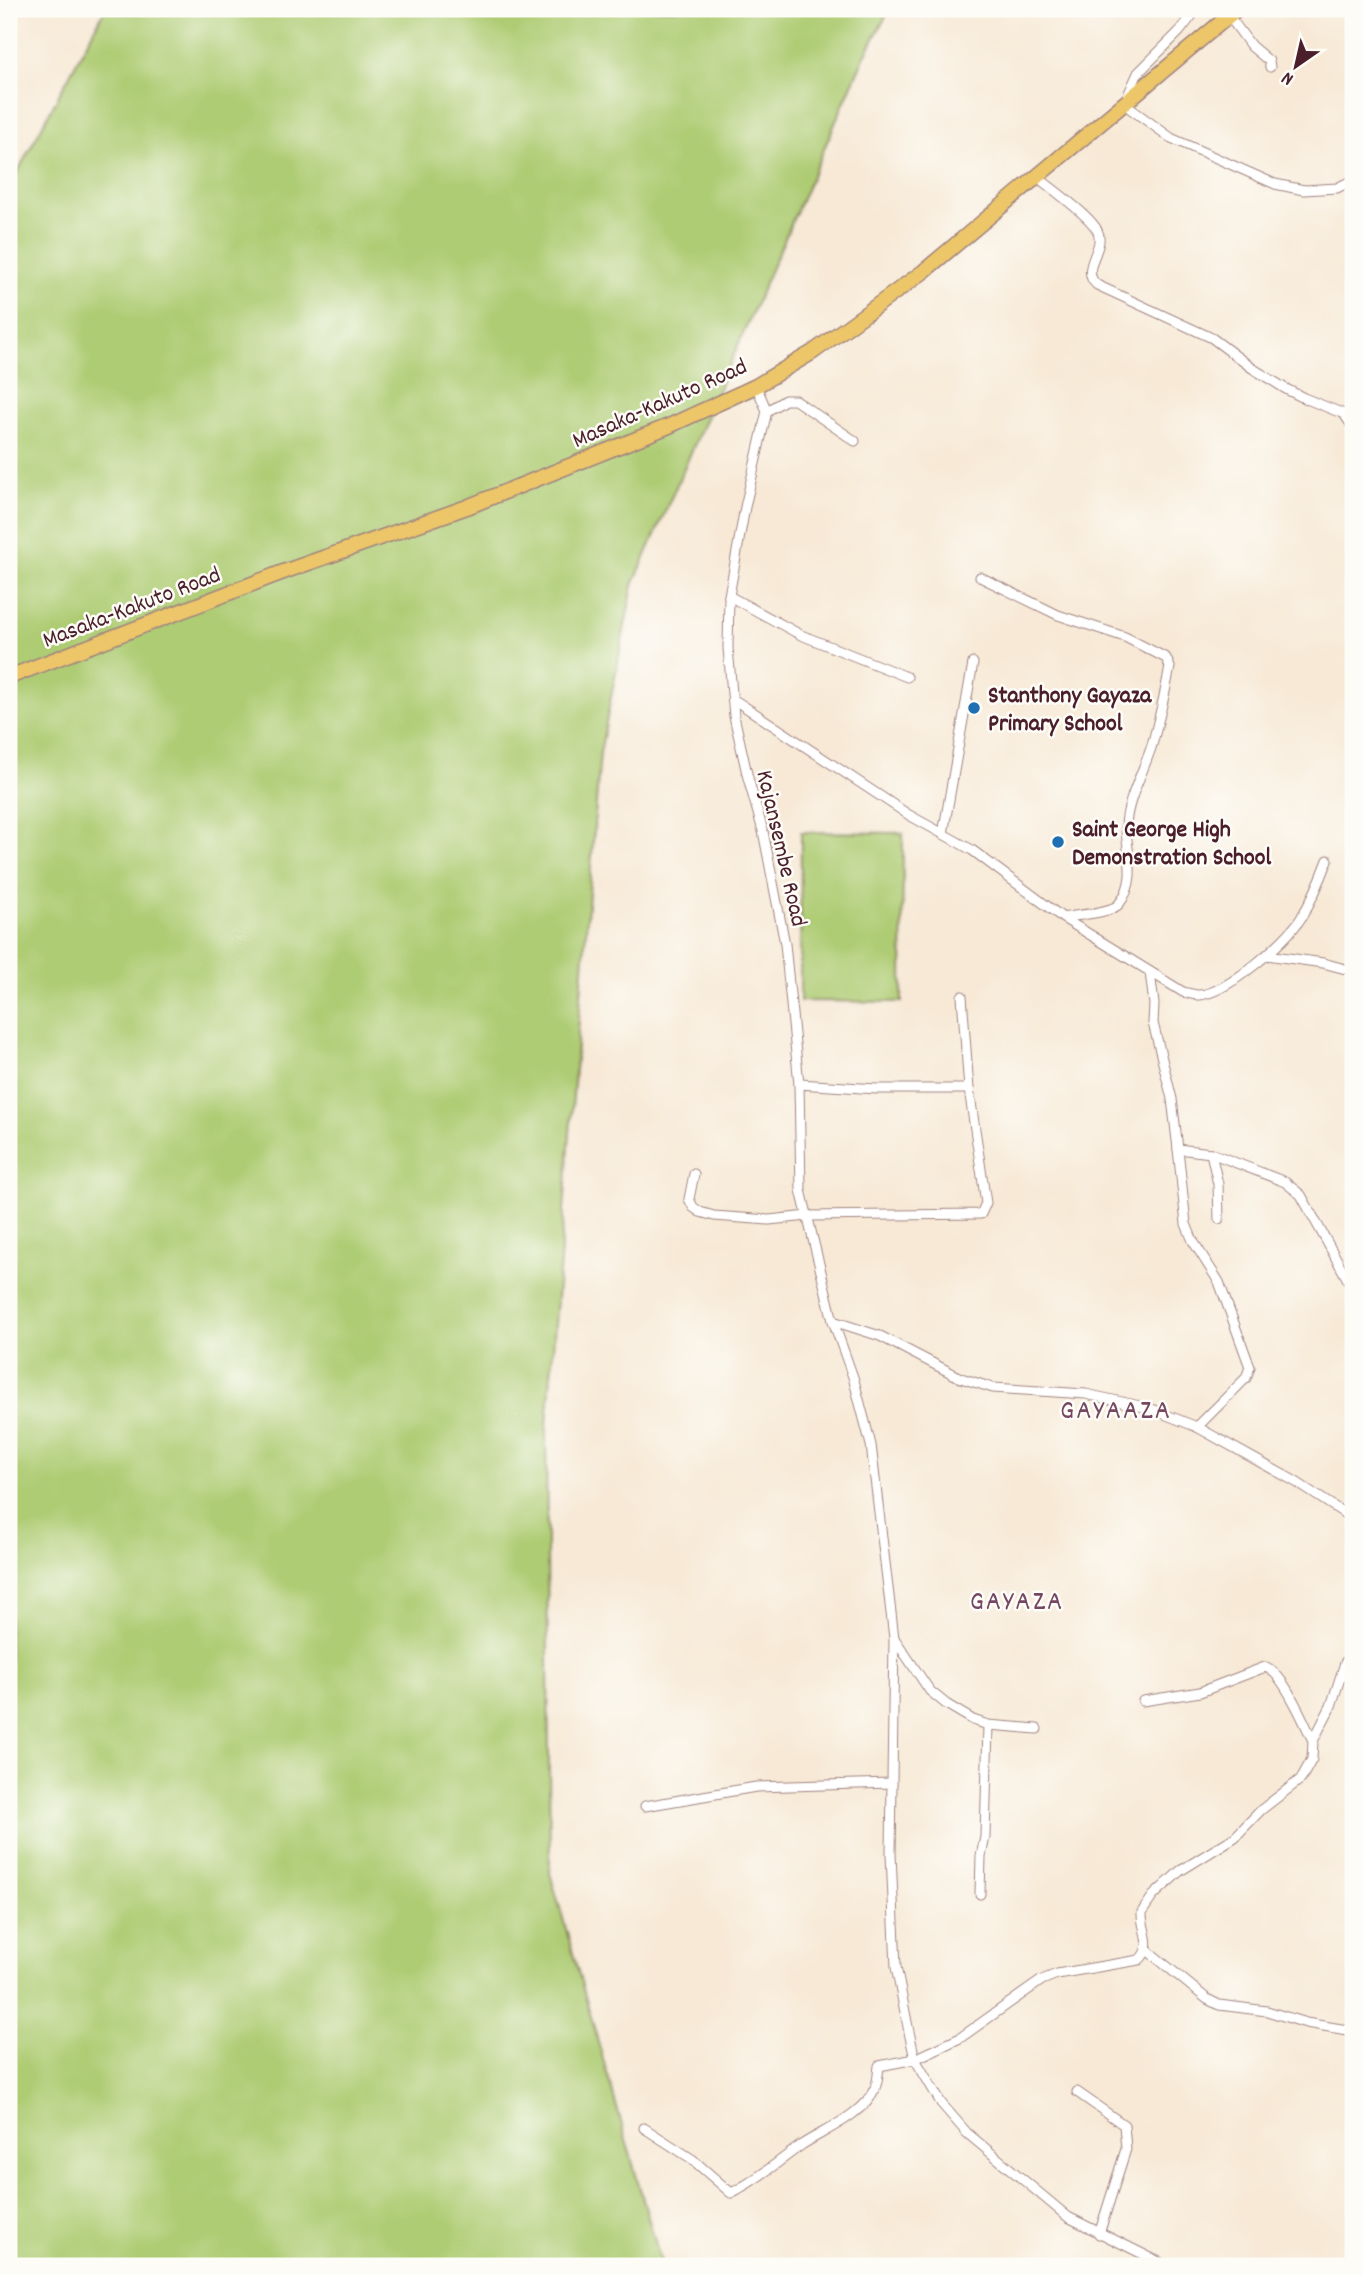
<svg xmlns="http://www.w3.org/2000/svg" width="1362" height="2275" font-family="Dekko,sans-serif">
<style>
.green{fill:#aecc73;stroke:#7c764f;stroke-width:2}
.lines{fill:none;stroke-linecap:round;stroke-linejoin:round}
.minor-casing{stroke:#a08480;stroke-width:11}
.trunk-casing{stroke:#a08480;stroke-width:17}
.minor{stroke:#fff;stroke-width:9}
.trunk{stroke:#ecc669;stroke-width:14}
.poi-dot{fill:#1f6fb2;stroke:#fdfcf7;stroke-width:2.5}
.labels{text-anchor:middle;stroke-width:5;stroke-linejoin:round;paint-order:stroke}
.street-label{font-size:24px;fill:#4a1f2b;stroke:#fdfcf7}
.poi-label{font-size:24px;font-weight:bold;fill:#4a1f2b;stroke:#fdfcf7;text-anchor:start}
.quarter-label{font-size:28px;letter-spacing:2px;fill:#744862;stroke:#fdfcf7}
</style>
<rect width="100%" height="100%" fill="#fdfcf7"/>
<filter id="ink" filterUnits="userSpaceOnUse"><feTurbulence type="fractalNoise" baseFrequency=".0143" numOctaves="2"/><feDisplacementMap in="SourceGraphic" scale="14" xChannelSelector="R" yChannelSelector="G"/><feConvolveMatrix kernelMatrix="1 2 1 2 8 2 1 2 1" color-interpolation-filters="sRGB"/></filter>
<filter id="wash" filterUnits="userSpaceOnUse"><feTurbulence type="fractalNoise" baseFrequency=".00686" numOctaves="4" result="noise"/><feDisplacementMap in="SourceGraphic" scale="28" xChannelSelector="R" yChannelSelector="G"/><feGaussianBlur stdDeviation="1.57" result="paint"/><feColorMatrix in="noise" values="0 0 0 0 0 0 0 0 0 0 0 0 0 0 0 0 0 1.4 0 .05"/><feComposite in="paint" operator="in"/></filter>
<g filter="url(#wash)">
<rect width="100%" height="100%" fill="#f7e9d6"/>
<g class="green">
<polygon points="105,9 890,9 864,57 633,585 600,753 546,1438 550,1873 662,2266 9,2266 9,188"/>
<polygon points="801,832 903,833 902,1002 800,1001"/>
</g>
</g>
<g filter="url(#ink)">
<g class="lines">
<g class="minor-casing">
<g id="minor">
<polyline points="1197,9 1180,31 1138,73 1124,104 1171,138 1275,184 1304,190 1337,188 1353,180"/>
<polyline points="1229,16 1251,46 1269,61 1270,67"/>
<path d="M1036,176C1050,187 1090,216 1097,230C1107,248 1078,269 1097,285L1212,338L1252,368L1286,389L1304,398L1344,414L1353,427"/>
<polyline points="756,386 767,411 745,507 729,596 728,648 734,716 748,778 763,831 785,944 799,1084 801,1190 833,1321 853,1377 871,1445 894,1638 891,1854 896,1967 909,2032 915,2059 941,2103 967,2133 1068,2217 1167,2266"/>
<polyline points="767,411 785,400 795,400 855,441"/>
<path d="M980,577L1058,615L1125,637L1166,658L1170,667C1165,693 1159,720 1152,745C1144,771 1127,799 1126,826C1126,853 1139,879 1119,904C1112,913 1076,915 1063,918"/>
<polyline points="729,596 801,635 907,677"/>
<path d="M733,699L909,815L972,850L1063,918L1183,992C1188,993 1194,995 1199,995C1226,994 1287,941 1301,918C1312,900 1321,879 1328,860"/>
<polyline points="943,834 973,663"/>
<polyline points="1267,955 1323,963 1353,971"/>
<polyline points="1150,972 1154,1004 1153,1023 1172,1099 1178,1149 1211,1153 1285,1182 1301,1195 1353,1289"/>
<polyline points="799,1084 877,1089 969,1089"/>
<polyline points="1178,1149 1186,1224 1193,1241 1219,1282 1250,1367 1246,1378 1197,1427"/>
<polyline points="1211,1153 1218,1184 1219,1219"/>
<polyline points="694,1174 689,1199 693,1207 700,1212 714,1216 769,1220 808,1216 981,1214 986,1203 969,1089 962,996"/>
<polyline points="833,1321 880,1336 961,1378 993,1388 1086,1394 1149,1408 1197,1427 1296,1482 1353,1519"/>
<polyline points="894,1638 930,1691 946,1704 973,1720 988,1725 1037,1729"/>
<path d="M1143,1701L1200,1692L1265,1667C1282,1670 1305,1724 1313,1741"/>
<polyline points="645,1806 756,1787 892,1783"/>
<polyline points="980,1894 981,1856 985,1837 988,1725"/>
<polyline points="1147,1950 1207,1999 1219,2005 1267,2011 1306,2023 1353,2031"/>
<polyline points="1077,2092 1124,2125 1126,2149 1099,2234"/>
<path d="M644,2128L692,2159L731,2193C758,2180 778,2161 803,2144C825,2130 864,2114 875,2088C878,2082 878,2073 879,2066L915,2059L960,2038L1042,1980L1057,1974L1139,1960C1155,1946 1141,1930 1142,1912L1153,1896L1180,1871L1235,1837L1261,1810L1301,1779L1312,1759L1313,1741L1331,1706L1345,1663L1353,1650"/>
</g>
</g>
<g class="trunk-casing">
<polyline id="trunk" points="9,677 286,571 467,507 669,426 756,386 813,352 923,272 1237,9"/>
</g>
<use href="#minor" class="minor"/>
<use href="#trunk" class="trunk"/>
</g>
</g>
<g class="poi-dot">
<circle cx="974" cy="708" r="7"/>
<circle cx="1058" cy="842" r="7"/>
</g>
<g class="labels">
<g class="street-label">
<text transform="translate(659 402) rotate(-24)" y="8">Masaka-Kakuto Road</text>
<text transform="translate(131 606) rotate(-21)" y="8">Masaka-Kakuto Road</text>
<text transform="translate(783 848) rotate(77)" y="8">Kajansembe Road</text>
</g>
<g class="poi-label">
<text x="988" y="702">Stanthony Gayaza<tspan x="988" dy="28">Primary School</tspan></text>
<text x="1072" y="836">Saint George High<tspan x="1072" dy="28">Demonstration School</tspan></text>
</g>
<g class="quarter-label">
<text x="1116" y="1418">GAYAAZA</text>
<text x="1017" y="1609">GAYAZA</text>
</g>
</g>
<rect width="1362" height="2275" fill="none" stroke="#fdfcf7" stroke-width="35"/>
<g transform="translate(1296 66) rotate(214)" stroke="#fdfcf7" stroke-width="5" paint-order="stroke">
<path d="M0-5L12 26L0 18L-12 26Z" fill="#4a1f2b"/>
<text y="-10" font-size="19" font-weight="bold" text-anchor="middle" fill="#4a1f2b">N</text>
</g>
</svg>
